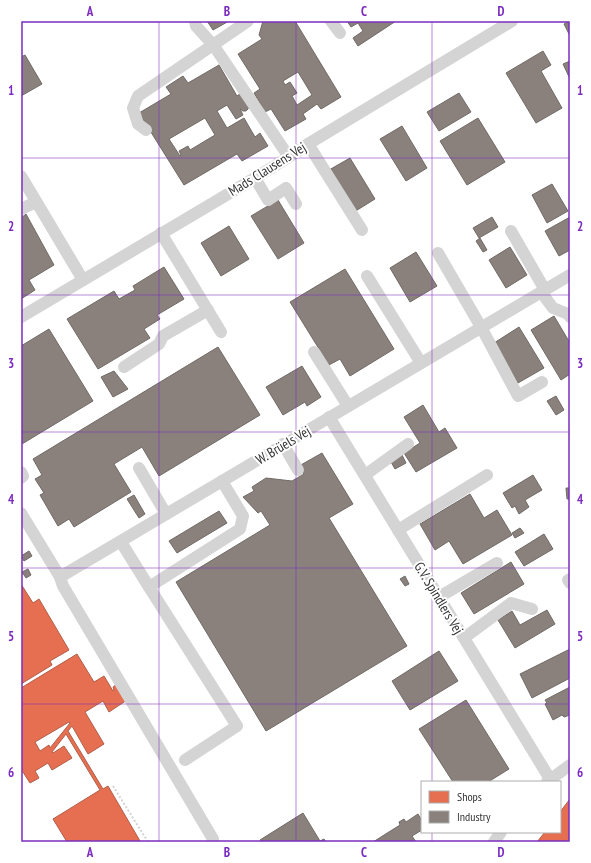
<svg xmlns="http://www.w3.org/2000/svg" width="591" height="863" font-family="'PT Sans Narrow',sans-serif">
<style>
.shops{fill:#e76f51;stroke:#b15d48;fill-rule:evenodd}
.industry{fill:#8a817c;stroke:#706a66;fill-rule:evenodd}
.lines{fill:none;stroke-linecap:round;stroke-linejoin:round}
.path{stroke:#d3d3d3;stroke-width:2;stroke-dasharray:2 2;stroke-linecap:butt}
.minor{stroke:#d4d4d4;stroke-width:12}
.grid{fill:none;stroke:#7b2cbf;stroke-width:1;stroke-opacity:0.55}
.labels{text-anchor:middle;stroke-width:4;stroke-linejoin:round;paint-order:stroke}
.street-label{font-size:14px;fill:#333;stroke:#fff}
.neatline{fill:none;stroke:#7b2cbf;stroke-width:1.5}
.grid-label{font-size:13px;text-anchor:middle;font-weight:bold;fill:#7b2cbf}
</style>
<rect width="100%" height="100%" fill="#fff"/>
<g class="shops">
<polygon points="21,584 33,603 39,599 69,650 50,661 52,665 21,684"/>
<path d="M77,654L94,682L104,676L113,691L114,690L113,687L117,684L127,700L109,712L103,701L85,712L104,744L88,754L72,726L68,731L103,789L108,786L140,841L139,842H67L53,819L100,790L66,734L52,752L53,753L64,746L72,758L52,770L48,763L35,771L39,778L30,783L21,769V688ZM69,722L70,723L50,748L49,745L40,751L35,742Z"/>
<polygon points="570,799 570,842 537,842 545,832 560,832 560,812"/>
</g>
<g class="industry">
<polygon points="207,21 229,21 213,30"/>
<path d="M263,21H295L341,97L321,109L317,104L303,114L306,119L285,131L271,109L265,112L254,93L260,89L238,54L262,39L259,35ZM298,72L312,95L297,105L292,96L297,93L290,82L285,85L283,81Z"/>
<polygon points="347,21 396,21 358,46 353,38 363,31 358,23 351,27"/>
<polygon points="570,21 570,36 564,24"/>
<polygon points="543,51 551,65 541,71 562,108 536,123 506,73"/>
<polygon points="25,55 42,84 21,96 21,57"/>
<polygon points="570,61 570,79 563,64"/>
<path d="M219,65L237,96L241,93L249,106L248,109L246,111H243L240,109L243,115L236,119L227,105L217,111L227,128L244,118L255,137L260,133L268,146L242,161L237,154L184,185L139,113L171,94L166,87L183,76L188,83ZM205,118L215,135L190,150L188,146L179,151L181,155L180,156L169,139Z"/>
<polygon points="459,93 471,112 439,131 427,112"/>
<polygon points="478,118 505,162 467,185 440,141"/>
<polygon points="402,126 427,168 406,181 380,139"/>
<polygon points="350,158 375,199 354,212 329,170"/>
<polygon points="552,184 568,211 547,223 532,195"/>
<polygon points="278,200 304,243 278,259 251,216"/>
<polygon points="26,214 54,265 29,280 35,290 21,299 21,218"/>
<polygon points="492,217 498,227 479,238 473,228"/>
<polygon points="570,217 570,250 559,256 545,231"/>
<polygon points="229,226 249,259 221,276 201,243"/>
<polygon points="480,238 487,250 483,252 476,241"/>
<polygon points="510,247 527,275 506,288 489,260"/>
<polygon points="416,252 437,286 410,302 390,268"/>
<polygon points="164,267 184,299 157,315 160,319 144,329 150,338 98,369 67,319 114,291 119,299 135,290 133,286"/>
<polygon points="345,269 394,349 350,376 340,359 329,365 290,302"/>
<polygon points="554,316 570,343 570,374 561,380 531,330"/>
<polygon points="519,327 544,368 518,383 494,343"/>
<polygon points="49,329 93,401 22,444 21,442 21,346"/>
<polygon points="218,347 260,415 159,476 142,447 114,464 131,492 74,527 69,519 58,526 40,495 44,493 35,479 42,475 33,459"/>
<polygon points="302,366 321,397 307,406 305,402 283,415 266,387"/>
<polygon points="114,371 128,389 113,397 101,377"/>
<polygon points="556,396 564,410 556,415 547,401"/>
<polygon points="423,405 439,432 445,428 457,448 416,472 404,453 420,443 404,417"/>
<polygon points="322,453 353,504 329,518 407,646 266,731 176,582 270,525 261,511 258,513 243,497 254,491 252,487 266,478 292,481 304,474 299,466"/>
<polygon points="402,455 406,463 395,469 391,462"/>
<polygon points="533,475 542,490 525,500 529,507 519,514 515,506 512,508 503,493"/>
<polygon points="566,488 570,488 570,499 567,499"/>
<polygon points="470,494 484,518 497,510 512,535 463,564 449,541 435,550 420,524"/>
<polygon points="134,495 145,514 139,518 127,499"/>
<polygon points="219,511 227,523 177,553 169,541"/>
<polygon points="520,528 524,533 515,538 512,533"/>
<polygon points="544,534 553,549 524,566 515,552"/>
<polygon points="29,551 32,556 24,561 21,556"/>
<polygon points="511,562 524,584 474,614 461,593"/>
<polygon points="28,569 31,575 26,578 22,572"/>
<polygon points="405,576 409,584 405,586 400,579"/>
<polygon points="547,610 555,624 515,648 498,620 512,611 520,625"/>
<polygon points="570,649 570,678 532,698 520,674"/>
<polygon points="439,651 458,681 410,710 392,681"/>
<polygon points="570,687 570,715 564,717 562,715 553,720 545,704 547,703 545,700"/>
<polygon points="466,700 509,769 488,782 453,782 419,729"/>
<polygon points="303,813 320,841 324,839 326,842 262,842 260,840"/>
<polygon points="418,814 422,821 422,830 412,836 416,842 373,842 400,825 399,822 404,819 406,822"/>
</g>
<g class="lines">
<polyline class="path" points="113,786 148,842"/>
<g class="minor">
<polyline points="195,21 196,26 214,46 289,157"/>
<polyline points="331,21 340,33"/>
<polyline points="146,130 138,124 133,108 138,96 248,21"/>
<polyline points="308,144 362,230"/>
<polyline points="21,176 83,280"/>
<polyline points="255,178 268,200 286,188 296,204"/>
<polyline points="21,209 36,202"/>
<polyline points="511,231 545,290"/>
<polyline points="161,233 221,332"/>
<polyline points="438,253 481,327 518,396 542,382"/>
<polyline points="367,276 421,363"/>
<polyline points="541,292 553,308 568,314 570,317"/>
<polyline points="21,317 255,178 289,157 308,144 512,21"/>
<polyline points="314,352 348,406"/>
<polyline points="124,367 159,344 163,336 208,310"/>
<polyline points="329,417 550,779"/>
<polyline points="283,444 298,470"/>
<polyline points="139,468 166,514"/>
<polyline points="21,472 23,476 21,478"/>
<polyline points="365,475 408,444"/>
<polyline points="21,513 60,577 570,275"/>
<polyline points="398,530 487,475"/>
<polyline points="121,542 149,587 240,529 243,516 222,481"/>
<polyline points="60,577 63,586 213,839 213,842"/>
<polyline points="570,579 568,580 570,583"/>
<polyline points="149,587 237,726 185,760"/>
<polyline points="439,597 497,563"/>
<polyline points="464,638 511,603 532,609"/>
<polyline points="547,782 570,765"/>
<polyline points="494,842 501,832"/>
</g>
</g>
<path class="grid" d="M159,21V842M296,21V842M432,21V782M21,158H570M21,295H570M21,432H570M21,568H570M21,704H570M432,832V842"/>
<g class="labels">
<g class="street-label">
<text transform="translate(267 169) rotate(-32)" y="5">Mads Clausens Vej</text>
<text transform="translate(283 445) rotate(-31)" y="5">W. Brüels Vej</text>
<text transform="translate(439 598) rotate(59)" y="5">G.V. Spindlers Vej</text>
</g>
</g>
<rect width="591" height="863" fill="none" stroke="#ffffff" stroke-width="44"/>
<rect x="421" y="781" width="140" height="52" fill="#ffffff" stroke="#adadad"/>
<rect x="429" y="791" width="20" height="12" fill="#e76f51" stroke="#adadad"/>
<text x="457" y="801" font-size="12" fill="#333333">Shops</text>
<rect x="429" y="811" width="20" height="12" fill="#8a817c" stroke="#adadad"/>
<text x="457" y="821" font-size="12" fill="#333333">Industry</text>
<rect x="22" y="22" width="547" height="819" class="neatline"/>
<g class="grid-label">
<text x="90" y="16">A</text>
<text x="227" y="16">B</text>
<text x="364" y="16">C</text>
<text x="501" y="16">D</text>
<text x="11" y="95">1</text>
<text x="580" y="95">1</text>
<text x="11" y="231">2</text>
<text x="580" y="231">2</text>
<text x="11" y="368">3</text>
<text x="580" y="368">3</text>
<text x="11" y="504">4</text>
<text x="580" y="504">4</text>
<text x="11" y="641">5</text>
<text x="580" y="641">5</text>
<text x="11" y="777">6</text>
<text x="580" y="777">6</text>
<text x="90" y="857">A</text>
<text x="227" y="857">B</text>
<text x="364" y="857">C</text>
<text x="501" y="857">D</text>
</g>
</svg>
